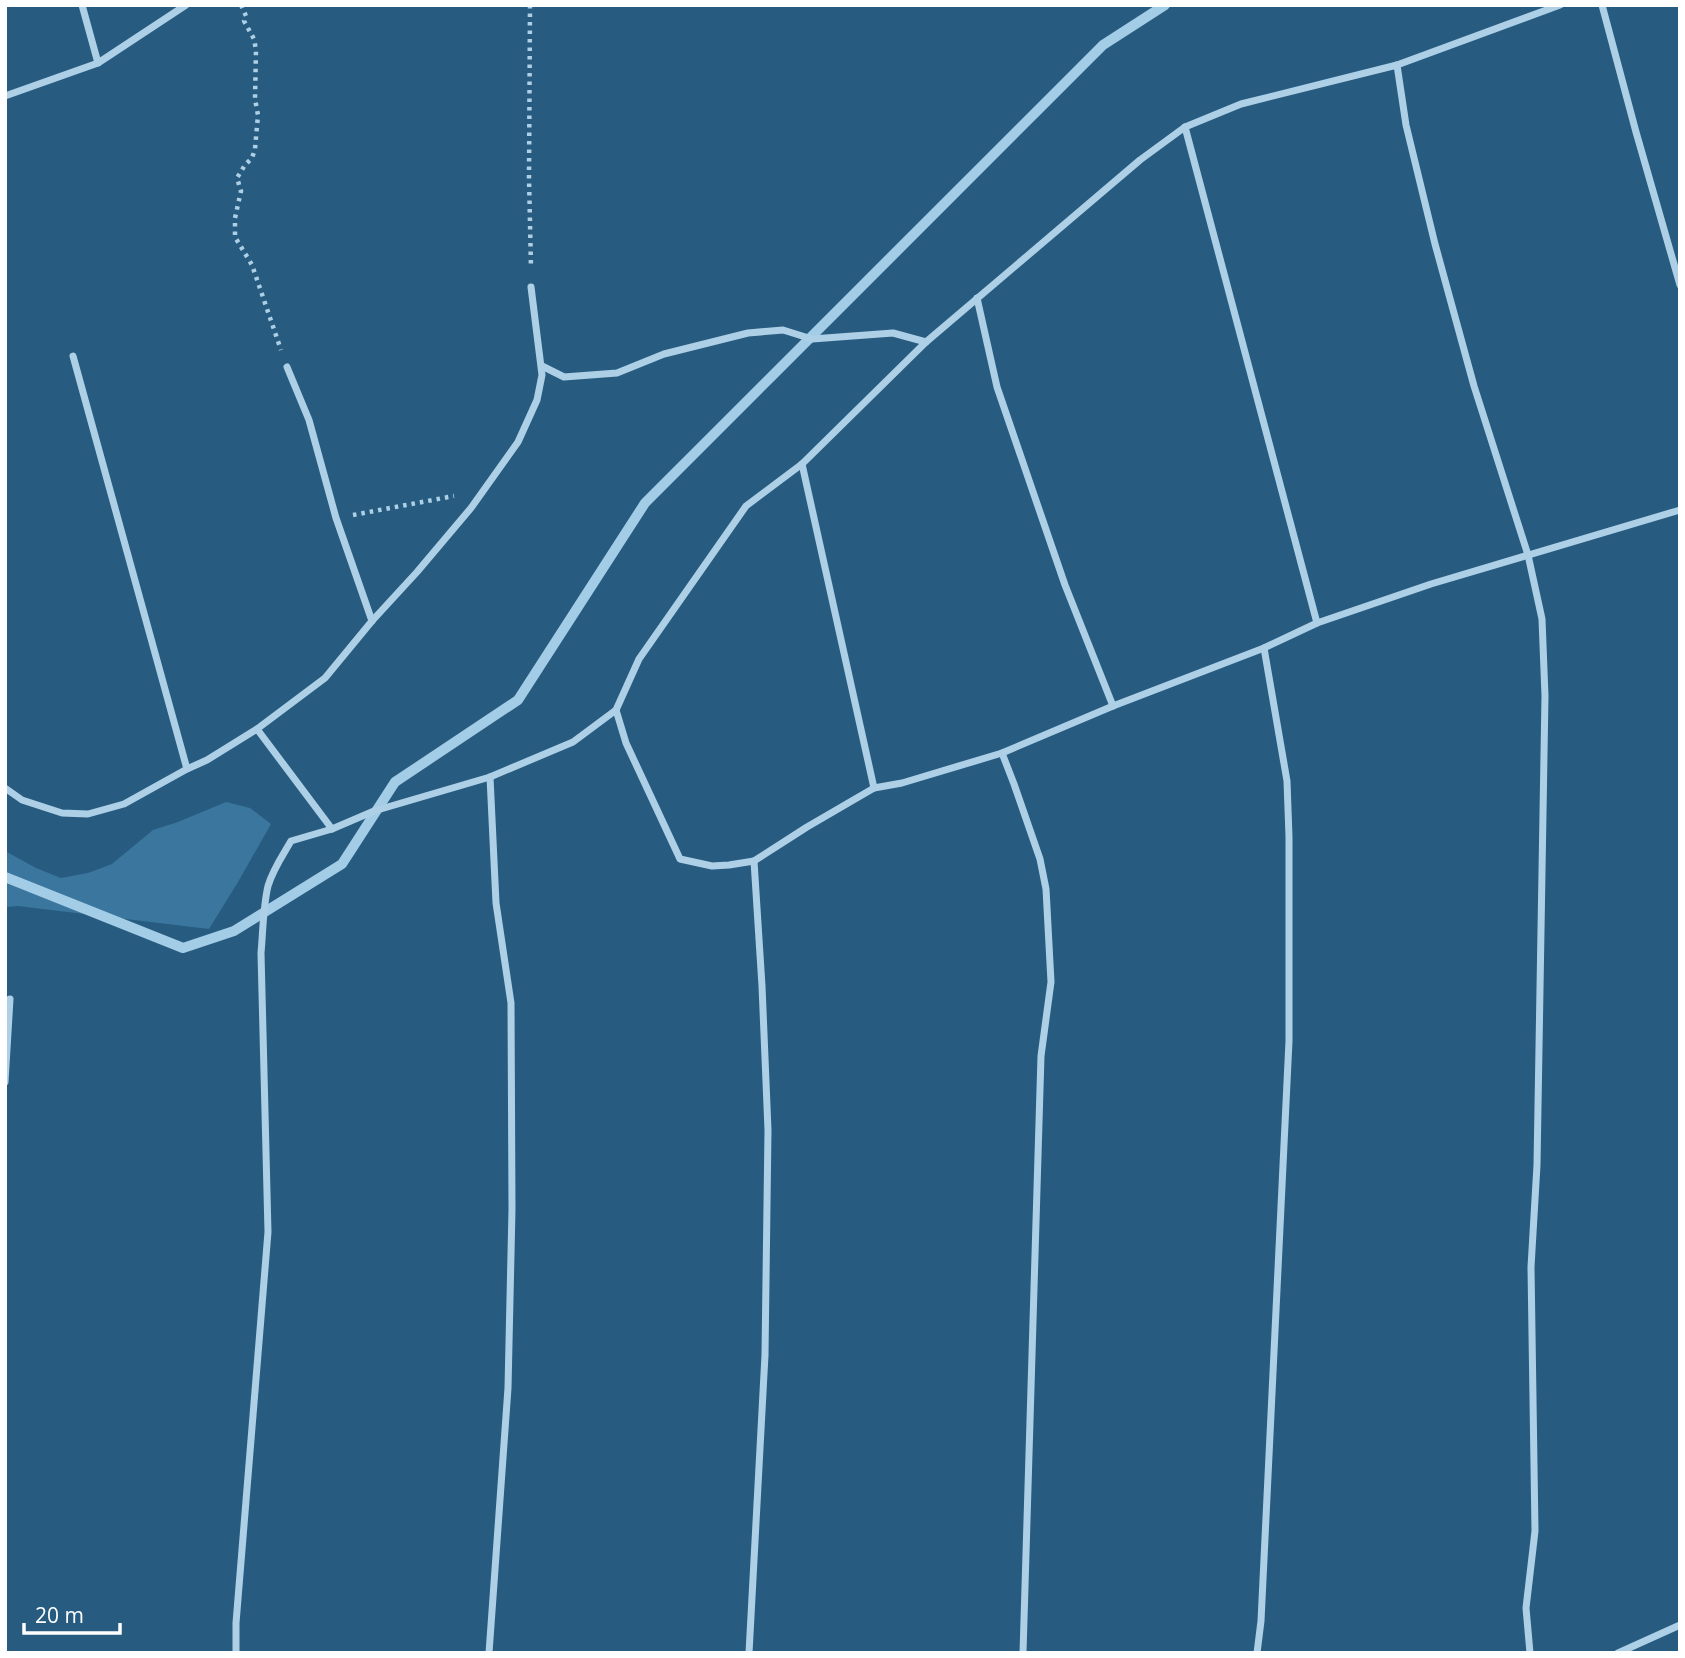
<svg xmlns="http://www.w3.org/2000/svg" width="1685" height="1658" font-family="'Open Sans',sans-serif">
<style>
.green{fill:#3b769e}
.lines{fill:none;stroke-linecap:round;stroke-linejoin:round}
.stream{stroke:#a3cde6;stroke-width:10}
.path{stroke:#aed0e6;stroke-width:4.5;stroke-dasharray:3.5 5;stroke-linecap:butt}
.street{stroke:#aed0e6;stroke-width:7}
</style>
<rect width="100%" height="100%" fill="#275c80"/>
<polygon class="green" points="226,802 250,808 271,824 238,882 209,929 18,906 5,907 5,851 36,868 61,878 88,873 112,864 153,830 178,822"/>
<g class="lines">
<polyline class="stream" points="5,877 183,948 234,931 342,864 395,782 518,700 645,503 1103,45 1165,5"/>
<g class="path">
<polyline points="241,5 246,16 244,21 254,39 256,50 255,99 258,115 255,149 252,158 245,165 237,178 241,191 235,218 235,237 252,265 281,350"/>
<polyline points="530,5 529,178 531,268"/>
<polyline points="353,515 454,496"/>
</g>
<g class="street">
<polyline points="82,5 98,63"/>
<polyline points="1602,5 1636,132 1680,285"/>
<polyline points="1397,65 1406,125 1435,244 1474,386 1528,555 1542,619 1545,696 1537,1165 1531,1267 1535,1531 1526,1608 1530,1653"/>
<polyline points="5,96 98,63 186,5"/>
<polyline points="1185,127 1317,623"/>
<polyline points="977,298 997,387 1065,585 1113,706"/>
<polyline points="73,356 187,769"/>
<polyline points="542,366 564,377 617,373 664,354 748,333 783,330 812,339 893,333 926,342"/>
<polyline points="287,367 309,420 336,518 372,621"/>
<polyline points="802,464 874,788"/>
<polyline points="616,710 626,743 680,859 712,866 729,865 754,861 807,827 874,788 902,783 1002,753 1113,706 1264,648 1317,623 1431,584 1680,510"/>
<polyline points="257,729 332,829"/>
<polyline points="1002,753 1014,784 1040,859 1046,889 1051,982 1041,1056 1023,1653"/>
<polyline points="5,788 22,800 62,813 88,814 124,804 187,769 207,760 257,729 325,678 372,621 417,572 471,508 518,442 537,400 542,375 531,287"/>
<polyline points="5,1082 10,999"/>
<path d="M236,1653V1623L268,1232L261,953C263,931 263,907 268,886C273,869 283,855 291,841L332,829L374,811L490,777L573,742L616,710L639,659L746,506L802,464L926,342L1140,160L1185,127L1241,104L1397,65L1560,5"/>
<polyline points="489,1653 508,1388 512,1209 511,1003 496,903 490,777"/>
<polyline points="749,1653 765,1355 768,1130 762,986 754,861"/>
<polyline points="1257,1653 1261,1621 1289,1041 1289,837 1287,781 1264,648"/>
<polyline points="1618,1653 1680,1625"/>
</g>
</g>
<rect width="1685" height="1658" fill="none" stroke="#ffffff" stroke-width="14"/>
<path d="M24 1623v10h96v-10" fill="none" stroke="#ffffff" stroke-width="3.5"/>
<text x="35" y="1623" font-size="21" fill="#ffffff" stroke="#275c80" stroke-width="5" paint-order="stroke">20 m</text>
</svg>
